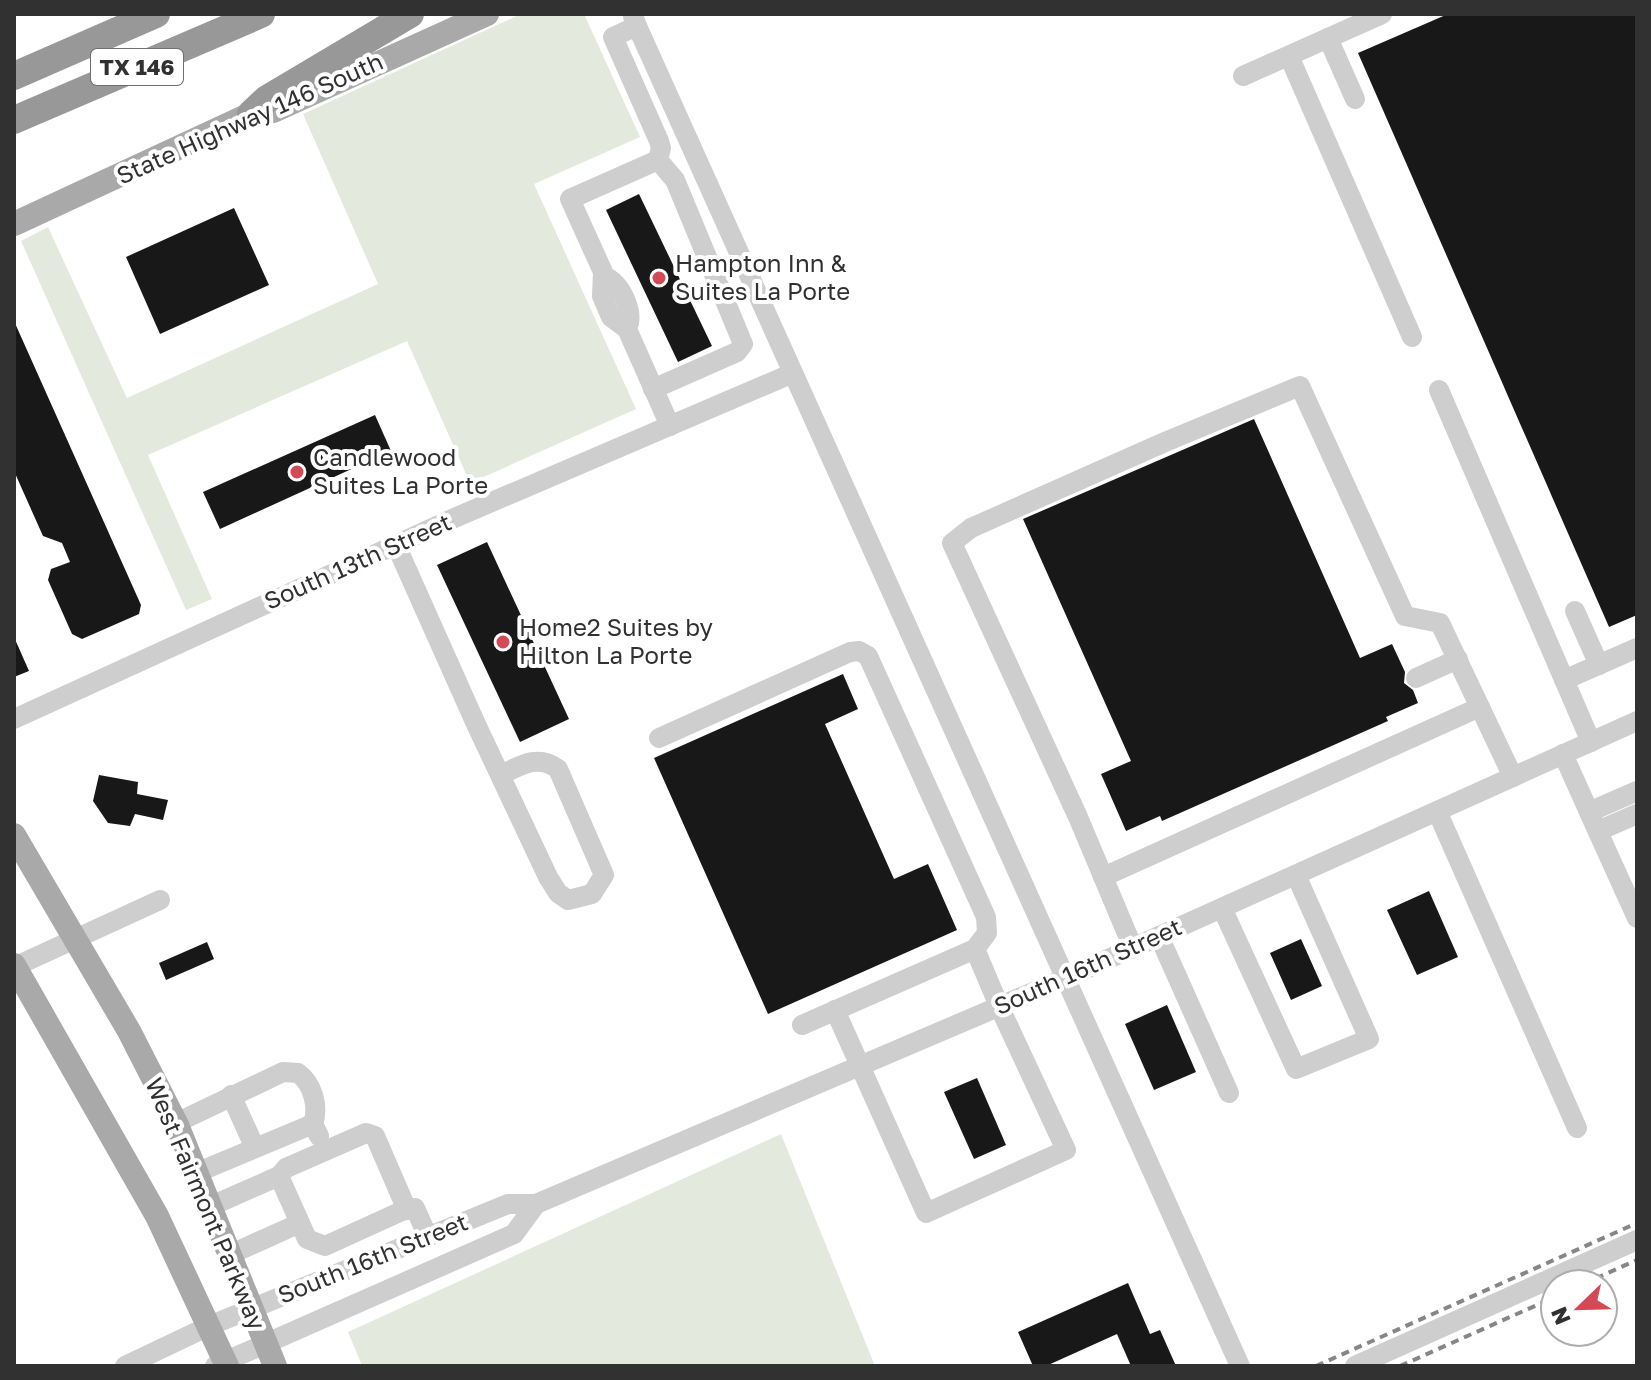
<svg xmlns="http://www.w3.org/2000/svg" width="1651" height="1380" font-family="'Golos Text',sans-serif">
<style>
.green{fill:#e4e9de}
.building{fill:#181818}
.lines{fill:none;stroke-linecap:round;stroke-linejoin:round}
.minor{stroke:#cecece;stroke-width:20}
.major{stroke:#a9a9a9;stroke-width:24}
.highway{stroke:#989898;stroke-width:28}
.rail{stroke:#868686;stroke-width:4;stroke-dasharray:8 6;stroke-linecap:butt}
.poi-dot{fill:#d14a55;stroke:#fff;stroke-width:3}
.labels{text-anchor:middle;stroke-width:8;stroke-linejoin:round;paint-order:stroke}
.shield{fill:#fff;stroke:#6f6f6f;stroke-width:2}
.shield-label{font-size:22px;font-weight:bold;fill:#313131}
.street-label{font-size:24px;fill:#313131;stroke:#fff}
.poi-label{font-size:24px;fill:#313131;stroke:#fff;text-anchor:start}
</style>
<rect width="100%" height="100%" fill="#fff"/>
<g class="green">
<polygon points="521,14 584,14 640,137 534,184 636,409 470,483 407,341 148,455 212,599 186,610 21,241 48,227 127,398 378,284 303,114"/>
<polygon points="781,1134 875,1366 362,1366 348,1332"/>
</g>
<g class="building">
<polygon points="1448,14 1637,14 1637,615 1609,627 1358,53"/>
<polygon points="639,194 712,346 678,362 606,210"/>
<polygon points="234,208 269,285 160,334 126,257"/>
<polygon points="14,321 141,605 139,614 82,639 72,634 48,580 51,569 70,562 62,543 43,536 14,471"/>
<polygon points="375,415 391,451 220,529 203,492"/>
<polygon points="1254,419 1360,658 1392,644 1405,672 1404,683 1413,690 1418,703 1386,717 1388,721 1162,821 1160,816 1126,831 1101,774 1131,761 1023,519"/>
<polygon points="487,542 569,719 520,742 437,565"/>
<polygon points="14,637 29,671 14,677"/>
<polygon points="843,674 858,709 825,724 894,879 928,864 957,930 768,1014 654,758"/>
<polygon points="99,775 138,782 137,794 168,800 163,820 135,814 130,826 108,823 93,801"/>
<polygon points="1429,891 1458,957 1417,975 1387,910"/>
<polygon points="1301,939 1322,986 1291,1000 1270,953"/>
<polygon points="207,942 214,959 166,980 159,963"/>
<polygon points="1167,1005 1196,1072 1154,1090 1125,1024"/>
<polygon points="977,1078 1006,1145 974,1159 944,1092"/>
<polygon points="1128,1283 1150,1334 1160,1330 1176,1366 1131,1366 1117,1334 1046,1366 1033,1366 1018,1332"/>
</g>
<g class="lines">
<g class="minor">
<polyline points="633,16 637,26 613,37 659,141 661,148 658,160 675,180 743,344 737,352 653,389"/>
<polyline points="637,26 1240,1366"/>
<polyline points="1328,38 1355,99"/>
<polyline points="1289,56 1412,337"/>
<polyline points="1243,76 1382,14"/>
<polyline points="658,160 570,199 603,272 602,296 611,317 627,329 670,426"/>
<path d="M604,276C621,283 635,312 627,329"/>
<polyline points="1439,390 1591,742"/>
<path d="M396,545L475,722L548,877L558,893L568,900L592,894L604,875L558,769C538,754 521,765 501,775"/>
<polyline points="1575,611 1599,665"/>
<polyline points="1416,678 1458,659"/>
<polyline points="1564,680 1637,648"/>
<polyline points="14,719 452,519 793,373"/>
<polyline points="659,738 850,652 859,651 868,656 986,917 987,933 975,949 999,1006 1066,1150 926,1213 835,1010"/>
<polyline points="1563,754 1589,812 1637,791"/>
<polyline points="1437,811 1577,1128"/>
<polyline points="1589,812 1637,918"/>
<polyline points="1598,831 1637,814"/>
<polyline points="1103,877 1480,707"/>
<polyline points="1222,908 1296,1069 1369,1039 1296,875"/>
<polyline points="1159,936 1229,1093"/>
<polyline points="1133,948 1078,817 952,543 971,528 1165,442 1300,386 1405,616 1440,623 1513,777"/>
<polyline points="14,967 160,900"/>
<polyline points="802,1025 975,949"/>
<polyline points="231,1095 255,1148"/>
<path d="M176,1123L283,1072L298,1073C313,1084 319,1107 313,1124"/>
<polyline points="196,1173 313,1124 319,1136"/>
<polyline points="279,1176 286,1168 366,1133 375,1136 407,1210"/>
<polyline points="209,1207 279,1176 300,1223"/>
<polyline points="229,1255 300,1223 307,1239 325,1246 402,1211 415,1208 428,1237"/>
<polyline points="125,1366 209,1326 508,1204 536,1204 1066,978 1637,721"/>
<polyline points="215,1366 514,1234 536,1204"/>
<polyline points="1355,1366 1637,1240"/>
</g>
<g class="major">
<polyline points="14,224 251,114 273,111 487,14"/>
<polyline points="14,835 129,1031 177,1125 275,1366"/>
<polyline points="14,965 157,1216 227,1366"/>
</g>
<g class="highway">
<polyline points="14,76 156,14"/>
<polyline points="251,114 267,99 410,14"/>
<polyline points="14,120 261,14"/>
</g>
<g class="rail">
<polyline points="1583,1284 1637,1260"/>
<polyline points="1316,1366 1637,1223"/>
<polyline points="1400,1366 1555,1297"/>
</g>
</g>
<g class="poi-dot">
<circle cx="659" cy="278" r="8"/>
<circle cx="297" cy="472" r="8"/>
<circle cx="503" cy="642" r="8"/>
</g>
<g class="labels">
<rect class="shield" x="91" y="49" width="92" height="36" rx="6"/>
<g class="shield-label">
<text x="137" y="75">TX 146</text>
</g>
<g class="street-label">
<text transform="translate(250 119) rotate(-24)" y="8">State Highway 146 South</text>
<text transform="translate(358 562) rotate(-24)" y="8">South 13th Street</text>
<text transform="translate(1088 967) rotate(-24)" y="8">South 16th Street</text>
<text transform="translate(205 1204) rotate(67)" y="8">West Fairmont Parkway</text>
<text transform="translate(373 1259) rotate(-22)" y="8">South 16th Street</text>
</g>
<g class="poi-label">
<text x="675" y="272">Hampton Inn &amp;<tspan x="675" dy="28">Suites La Porte</tspan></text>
<text x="313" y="466">Candlewood<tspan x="313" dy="28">Suites La Porte</tspan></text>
<text x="519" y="636">Home2 Suites by<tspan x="519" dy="28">Hilton La Porte</tspan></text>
</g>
</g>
<rect width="1651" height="1380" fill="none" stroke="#313131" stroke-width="32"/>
<g transform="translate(1579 1308) rotate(247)"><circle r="38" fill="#ffffff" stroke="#adadad" stroke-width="2"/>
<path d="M0-6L14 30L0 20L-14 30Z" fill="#d14a55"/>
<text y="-12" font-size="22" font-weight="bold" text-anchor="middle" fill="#313131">N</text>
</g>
</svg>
